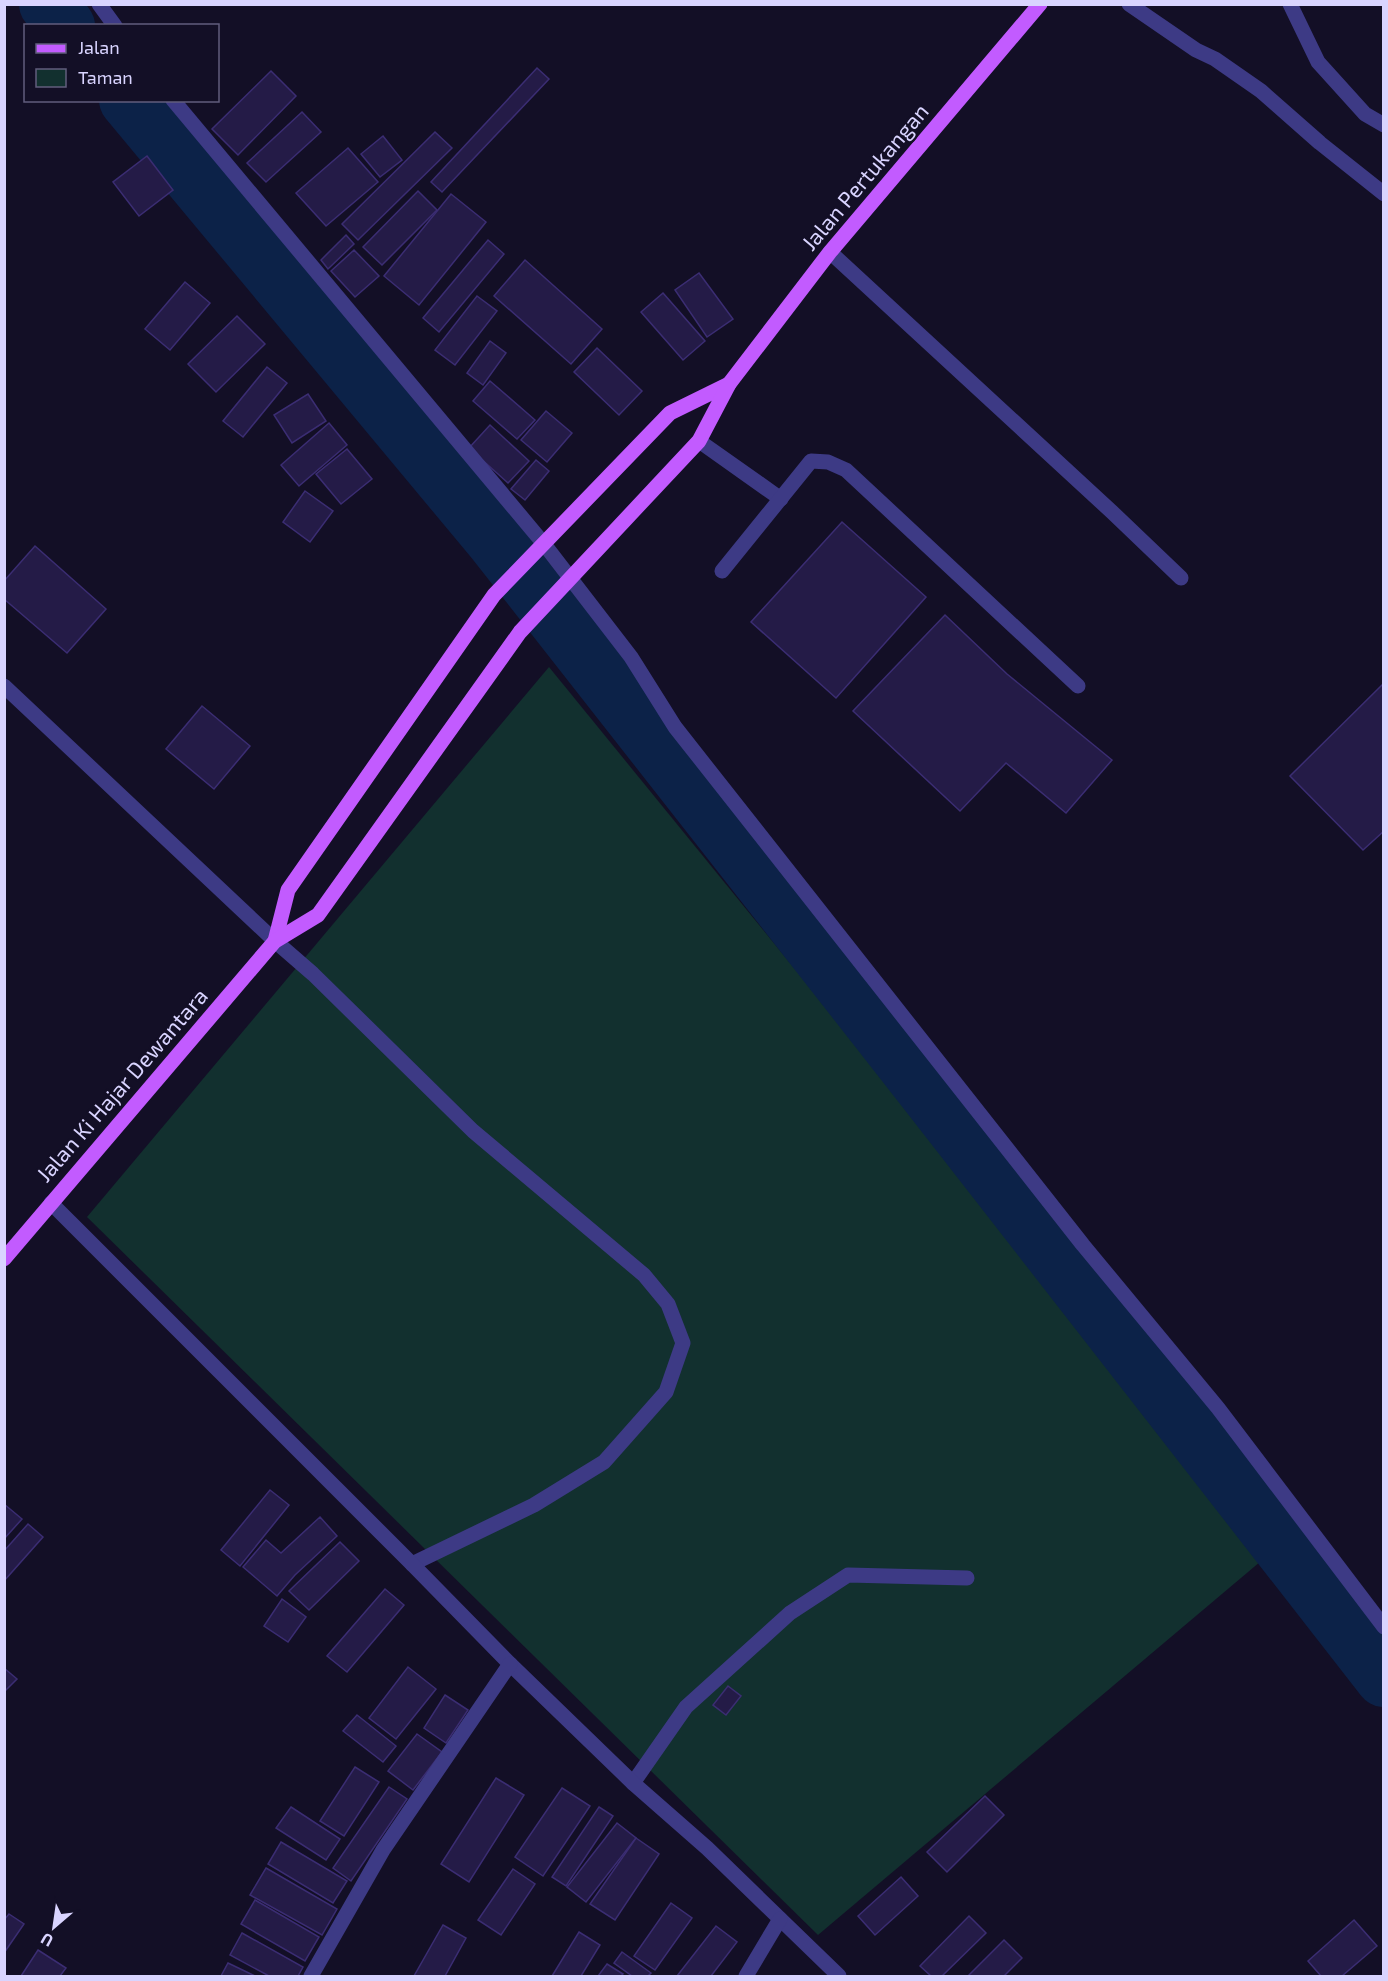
<svg xmlns="http://www.w3.org/2000/svg" width="1388" height="1981" font-family="'Exo 2',sans-serif">
<style>
.green{fill:#12302f}
.lines{fill:none;stroke-linecap:round;stroke-linejoin:round}
.river{stroke:#0c2248;stroke-width:58}
.building{fill:#241b47;stroke:#3b2d73;stroke-width:1.5}
.lane{stroke:#3d3a85;stroke-width:15}
.street{stroke:#3d3a85;stroke-width:15}
.primary{stroke:#c25bff;stroke-width:15}
.labels{text-anchor:middle;stroke-width:4.5;stroke-linejoin:round;paint-order:stroke}
.street-label{font-size:22px;fill:#d9d4ff;stroke:#130f26}
</style>
<rect width="100%" height="100%" fill="#130f26"/>
<polygon class="green" points="549,667 975,1190 1267,1556 818,1935 87,1217"/>
<g class="lines">
<g class="river">
<polyline points="48,4 66,26"/>
<polyline points="128,100 496,542 926,1090 1384,1678"/>
</g>
</g>
<g class="building">
<polygon points="537,68 549,79 442,192 431,182"/>
<polygon points="271,71 296,96 238,155 212,129"/>
<polygon points="302,112 321,132 266,182 247,163"/>
<polygon points="435,132 452,148 358,240 342,224"/>
<polygon points="383,136 402,160 380,177 361,154"/>
<polygon points="348,148 378,182 326,226 296,193"/>
<polygon points="147,156 173,190 139,216 113,182"/>
<polygon points="418,191 437,210 382,265 363,247"/>
<polygon points="451,194 486,222 419,305 384,276"/>
<polygon points="346,235 354,244 328,269 321,260"/>
<polygon points="488,240 504,254 439,332 423,318"/>
<polygon points="354,250 379,276 355,297 331,271"/>
<polygon points="525,260 602,329 571,364 494,296"/>
<polygon points="699,273 733,319 707,337 675,290"/>
<polygon points="185,282 210,303 170,350 145,329"/>
<polygon points="663,293 705,341 683,360 641,312"/>
<polygon points="477,296 497,311 455,365 435,350"/>
<polygon points="237,316 265,344 216,392 188,364"/>
<polygon points="490,341 506,353 483,385 467,373"/>
<polygon points="597,348 642,391 619,415 574,372"/>
<polygon points="267,367 287,383 243,437 223,421"/>
<polygon points="490,381 535,420 517,439 473,401"/>
<polygon points="308,394 326,421 292,443 274,415"/>
<polygon points="546,411 572,433 547,462 521,440"/>
<polygon points="329,423 347,445 299,486 281,465"/>
<polygon points="490,425 529,461 508,483 469,448"/>
<polygon points="347,449 372,479 341,504 316,474"/>
<polygon points="536,460 549,471 525,500 511,489"/>
<polygon points="305,491 333,511 310,542 283,522"/>
<polygon points="842,522 926,597 836,698 751,622"/>
<polygon points="35,546 106,609 67,653 4,599 4,581"/>
<polygon points="945,615 1007,674 1112,760 1066,813 1006,763 960,811 853,711"/>
<polygon points="1384,683 1384,831 1363,850 1290,776"/>
<polygon points="202,706 250,746 214,789 166,749"/>
<polygon points="270,1490 289,1505 240,1566 221,1550"/>
<polygon points="4,1504 22,1519 4,1539"/>
<polygon points="320,1517 337,1536 295,1575 277,1596 243,1567 266,1540 281,1553"/>
<polygon points="28,1524 43,1537 4,1581 4,1551"/>
<polygon points="340,1542 359,1561 309,1610 289,1591"/>
<polygon points="385,1589 404,1605 347,1672 327,1656"/>
<polygon points="282,1599 306,1617 288,1642 264,1626"/>
<polygon points="408,1667 436,1689 396,1739 369,1718"/>
<polygon points="4,1668 17,1679 4,1692"/>
<polygon points="728,1686 741,1696 726,1715 713,1705"/>
<polygon points="445,1695 468,1710 446,1743 424,1728"/>
<polygon points="357,1715 396,1746 383,1762 343,1731"/>
<polygon points="417,1734 442,1752 413,1790 388,1771"/>
<polygon points="355,1767 379,1782 344,1836 320,1821"/>
<polygon points="496,1778 524,1795 469,1882 441,1864"/>
<polygon points="389,1787 407,1799 351,1881 333,1868"/>
<polygon points="562,1788 590,1806 543,1876 515,1857"/>
<polygon points="985,1796 1004,1815 947,1872 927,1852"/>
<polygon points="291,1807 340,1839 326,1860 276,1828"/>
<polygon points="599,1807 613,1816 566,1886 552,1877"/>
<polygon points="617,1823 636,1838 586,1902 567,1887"/>
<polygon points="636,1838 659,1854 615,1920 590,1904"/>
<polygon points="281,1842 347,1881 333,1903 268,1864"/>
<polygon points="266,1868 337,1909 322,1935 250,1895"/>
<polygon points="513,1869 535,1884 501,1935 478,1920"/>
<polygon points="901,1877 918,1896 875,1935 858,1916"/>
<polygon points="255,1900 319,1937 305,1961 241,1924"/>
<polygon points="671,1903 692,1918 655,1970 634,1956"/>
<polygon points="9,1914 24,1924 4,1953 4,1920"/>
<polygon points="969,1916 986,1933 942,1976 931,1976 920,1966"/>
<polygon points="1354,1920 1377,1946 1342,1976 1321,1976 1308,1961"/>
<polygon points="443,1925 466,1938 445,1976 414,1976"/>
<polygon points="716,1926 737,1942 711,1976 677,1976"/>
<polygon points="579,1932 600,1945 581,1976 552,1976"/>
<polygon points="242,1933 303,1967 298,1976 269,1976 230,1955"/>
<polygon points="1004,1940 1022,1958 1004,1976 968,1976"/>
<polygon points="38,1950 66,1968 60,1976 21,1976"/>
<polygon points="622,1952 651,1973 648,1976 632,1976 614,1963"/>
<polygon points="228,1963 255,1976 221,1976"/>
<polygon points="607,1964 623,1974 621,1976 598,1976"/>
</g>
<g class="lines">
<g class="lane">
<polyline points="1290,4 1318,62 1365,114 1384,125"/>
<polyline points="830,252 1112,512 1181,578"/>
<polyline points="699,441 781,499"/>
<polyline points="722,571 811,461 828,462 846,470 1078,686"/>
<polyline points="4,686 275,941 313,974 473,1131 644,1275 668,1304 683,1343 666,1392 604,1462 534,1505 412,1564"/>
<polyline points="633,1783 686,1707 790,1613 848,1575 967,1578"/>
</g>
<g class="street">
<polyline points="99,4 115,26"/>
<polyline points="1129,4 1196,50 1215,59 1261,91 1320,143 1384,194"/>
<polyline points="173,100 544,544 631,657 675,727 1083,1245 1218,1408 1384,1627"/>
<polyline points="51,1203 412,1564 510,1664 633,1783 707,1848 839,1976"/>
<polyline points="311,1976 383,1850 510,1664"/>
<polyline points="746,1976 780,1919"/>
</g>
<g class="primary">
<polyline points="275,941 288,890 494,595 670,413 729,384"/>
<polyline points="4,1259 275,941 318,915 520,632 699,441 729,384 830,252 1040,4"/>
</g>
</g>
<g class="labels">
<g class="street-label">
<text transform="translate(865 177) rotate(-50)" y="8">Jalan Pertukangan</text>
<text transform="translate(122 1085) rotate(-49)" y="8">Jalan Ki Hajar Dewantara</text>
</g>
</g>
<rect width="1388" height="1981" fill="none" stroke="#d9d4ff" stroke-width="12"/>
<rect x="24" y="24" width="195" height="78" fill="#130f26" stroke="#625e7d" stroke-width="1.5"/>
<rect x="36" y="44" width="30" height="9" fill="#c25bff" stroke="#625e7d" stroke-width="1.5"/>
<text x="78" y="54" font-size="18" fill="#d9d4ff">Jalan</text>
<rect x="36" y="69" width="30" height="18" fill="#12302f" stroke="#625e7d" stroke-width="1.5"/>
<text x="78" y="84" font-size="18" fill="#d9d4ff">Taman</text>
<g transform="translate(54 1927) rotate(209)" stroke="#130f26" stroke-width="4.5" paint-order="stroke">
<path d="M0-4.5L10 22L0 15L-10 22Z" fill="#d9d4ff"/>
<text y="-9" font-size="16" font-weight="bold" text-anchor="middle" fill="#d9d4ff">U</text>
</g>
</svg>
